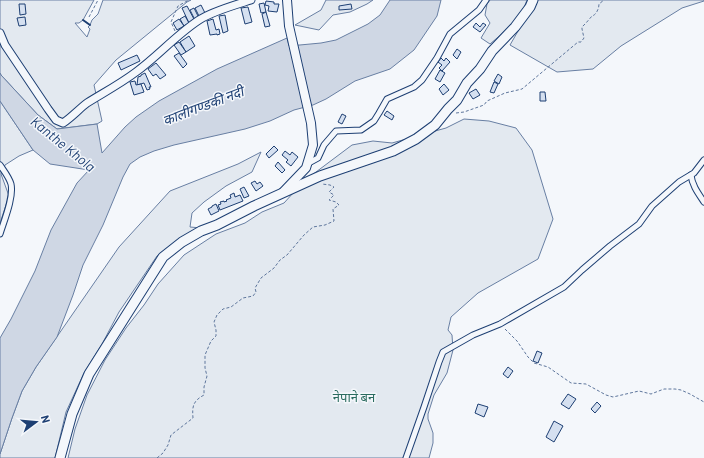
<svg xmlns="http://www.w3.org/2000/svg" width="704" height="458" font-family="Barlow,'Noto Sans Devanagari',sans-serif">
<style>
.green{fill:#e3e9f0;stroke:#687fa3}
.water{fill:#cfd7e4;stroke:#687fa3}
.building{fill:#d5e0f0;stroke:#1d3f73}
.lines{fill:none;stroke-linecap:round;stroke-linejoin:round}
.minor-casing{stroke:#1d3f73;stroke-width:7}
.secondary-casing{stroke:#1d3f73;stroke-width:9}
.primary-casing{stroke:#1d3f73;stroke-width:10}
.trunk-casing{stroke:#1d3f73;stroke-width:11}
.path{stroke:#5e769c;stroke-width:1;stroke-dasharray:3 2;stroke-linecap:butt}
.minor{stroke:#f4f7fb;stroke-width:5}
.secondary{stroke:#f4f7fb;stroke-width:7}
.primary{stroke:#f4f7fb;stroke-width:8}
.trunk{stroke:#f4f7fb;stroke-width:9}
.wall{stroke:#1d3f73;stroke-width:2}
.labels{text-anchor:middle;stroke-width:3;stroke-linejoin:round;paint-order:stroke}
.park-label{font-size:13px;fill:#2c6c60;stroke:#f4f7fb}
.water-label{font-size:14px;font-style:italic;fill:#1d3f73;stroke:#f4f7fb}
</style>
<rect width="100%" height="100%" fill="#f4f7fb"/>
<g class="green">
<polygon points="0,0 94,0 83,20 79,23 75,23 87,37 90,29 88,27 90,25 92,20 98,14 103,0 191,0 187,2 116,60 94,85 102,121 97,124 57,129 38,115 1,75 0,73"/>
<polygon points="326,0 373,0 367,4 350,12 333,15 319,30 295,25 321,10"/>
<path d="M490,0H527C522,17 503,33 490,44L481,38L490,23L485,15L487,4Z"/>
<polygon points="536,0 704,0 704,1 682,8 621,46 593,69 557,72 510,45"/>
<polygon points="0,101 33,150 19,156 5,165 1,174 9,196 0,223"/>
<polygon points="464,119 489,121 516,128 532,150 553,219 538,259 478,293 451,317 448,330 452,335 453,350 447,373 434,395 428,414 428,419 433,433 433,443 429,458 68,458 75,429 87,395 105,360 126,328 144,305 158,284 184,255 216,234 245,223 262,212 284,203 304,181 352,145 373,141 392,143 446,128"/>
<polygon points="261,152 252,172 226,186 204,202 192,213 190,227 202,228 180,238 157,256 119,312 102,344 84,373 66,412 55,458 0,458 0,454 12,418 22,391 36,367 119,247 170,191 238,164"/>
</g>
<polygon class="water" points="390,0 441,0 437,16 414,50 390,69 355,81 326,99 313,105 294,110 270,121 245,129 174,145 154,151 140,157 130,164 123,177 103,225 83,265 73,295 57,337 36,367 22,391 12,418 0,454 0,338 11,319 35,271 51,230 77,183 89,170 50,164 33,150 0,101 0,73 1,75 38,115 57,129 97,124 102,153 125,127 136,117 159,101 217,69 287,38 289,46 321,43 336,40 368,24 380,15"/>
<g class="building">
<polygon points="266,1 274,2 274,4 279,4 277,12 268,11 269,6 265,5"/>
<polygon points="264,3 266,12 261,13 259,4"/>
<polygon points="19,4 25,4 26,14 20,15"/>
<polygon points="351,4 352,9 339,10 339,6"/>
<polygon points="201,5 206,15 200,18 195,8"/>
<polygon points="187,6 195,21 189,23 182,8"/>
<polygon points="248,7 252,22 245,24 241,8"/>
<polygon points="194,8 199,18 195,20 190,10"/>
<polygon points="266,12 270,26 265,27 262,14"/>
<polygon points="225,15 228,31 223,33 219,16"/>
<polygon points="185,16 189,23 184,26 180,19"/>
<polygon points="25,17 26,25 19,26 17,18"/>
<polygon points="179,19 184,26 177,30 173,23"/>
<polygon points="213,19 216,30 219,29 220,34 217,35 217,34 210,35 207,21"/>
<polygon points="476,23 480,27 483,23 486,25 480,32 473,27"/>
<polygon points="189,36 195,46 186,52 180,42"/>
<polygon points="179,42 186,52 181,55 174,45"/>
<polygon points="457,49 461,52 457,59 453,55"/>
<polygon points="179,53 187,64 183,68 174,56"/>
<polygon points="137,55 140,61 121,70 118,63"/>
<polygon points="441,58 444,61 446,58 450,62 442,71 439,68 442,65 438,62"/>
<polygon points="156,63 166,75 160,79 156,74 153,76 148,69"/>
<polygon points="440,70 445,73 440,82 435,79"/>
<polygon points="145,73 151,87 149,87 150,89 147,90 144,83 137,85 138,77 141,76 141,75"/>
<polygon points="498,74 502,77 499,84 494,81"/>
<polygon points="135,81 136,85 141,84 144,92 134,95 130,82"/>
<polygon points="494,82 498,84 494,93 490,92"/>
<polygon points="444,84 449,90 443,95 439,89"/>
<polygon points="476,89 480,95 473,99 469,93"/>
<polygon points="540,92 545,92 546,101 540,101"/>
<polygon points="387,111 394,116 392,120 384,115"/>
<polygon points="342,114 346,116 342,124 338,122"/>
<polygon points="274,146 278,150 269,158 266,154"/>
<polygon points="285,151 290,155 292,152 298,157 291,166 286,162 288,160 282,155"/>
<polygon points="278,162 285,170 282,173 275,166"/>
<polygon points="255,181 257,184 260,182 263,186 256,191 251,183"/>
<polygon points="244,187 249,196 244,198 240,189"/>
<polygon points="234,193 235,197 240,195 243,201 220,210 218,205 221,204 220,202 224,201 224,202 227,201 226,200 231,198 230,195"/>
<polygon points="216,204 219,211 211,215 208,209 212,207 212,206"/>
<polygon points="537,351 542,353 538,363 533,361"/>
<polygon points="508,367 513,371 508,378 503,374"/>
<polygon points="568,394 576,399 569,409 561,404"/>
<polygon points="597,402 601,406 595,413 591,409"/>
<polygon points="478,404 488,407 484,417 475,413"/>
<polygon points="554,421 563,426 554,442 546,437"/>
</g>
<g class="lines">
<g class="minor-casing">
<g id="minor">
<polyline points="307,164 318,158 324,145 336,131 361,130 374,121 379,113 387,99 414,87 422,80 437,58 450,34 479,10 486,0"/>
<path d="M0,165C4,171 9,177 11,184C14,197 4,221 0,234"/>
<path d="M691,175C692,185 698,193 704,202"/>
<polyline points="406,458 424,407 439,362 443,352 473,335 500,324 564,287 582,270 610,246 639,224 652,206 679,182 694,173 704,160"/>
</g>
</g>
<g class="secondary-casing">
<path id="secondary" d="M0,33L5,45L48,109L56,120L63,123C72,117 79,109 87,103C103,93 120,84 136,72C158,56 176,35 199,20C213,11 235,5 251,0"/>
</g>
<g class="primary-casing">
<polyline id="primary" points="283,192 306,168 313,145 311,123 289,26 287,0"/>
</g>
<g class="trunk-casing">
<polyline id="trunk" points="60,458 72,414 89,374 163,257 182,242 201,231 217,225 254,206 320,176 393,151 416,139 435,125 448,109 457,100 467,83 480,69 492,51 515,27 530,7 533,0"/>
</g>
<g class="path">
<polyline points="89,17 98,0"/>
<polyline points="175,31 171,22 178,6 189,0"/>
<path d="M456,113L464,112L484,105L487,101L505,93L522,89L578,42H581L584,38L582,29V27L586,23L592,16C596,15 599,9 599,4L604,0"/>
<polyline points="505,329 517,341 528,357 534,363 548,367 571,383 586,384 606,395 613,397 639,391 651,394 664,389 675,389 681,390 690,394 704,402"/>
<path d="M157,458L163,453L168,445L171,435L193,418C192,406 193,401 204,395V387L207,376L205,368V355L211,341L216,336V330L214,322L217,315L223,309L231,307L243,298L253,296L256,292L255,288L261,278L274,268L280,260L287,255L304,235L313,227L325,225L334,221L333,209L339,205L336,202L329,200L334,195L329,192L334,187L330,185L322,184"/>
</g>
<use href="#minor" class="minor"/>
<use href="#secondary" class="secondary"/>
<use href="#primary" class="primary"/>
<use href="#trunk" class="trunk"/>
<polyline class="wall" points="83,20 90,25"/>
</g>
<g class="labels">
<g class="park-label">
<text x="354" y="402">नेपाने बन</text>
</g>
<g class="water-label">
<text transform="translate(203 106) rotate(-21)" y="5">कालीगण्डकी नदी</text>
<text transform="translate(63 144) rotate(39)" y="5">Kanthe Khola</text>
</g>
</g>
<g transform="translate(36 422) rotate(74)" stroke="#f4f7fb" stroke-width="3" paint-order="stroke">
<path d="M0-3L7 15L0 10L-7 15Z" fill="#1d3f73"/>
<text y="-6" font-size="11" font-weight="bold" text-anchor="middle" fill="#1d3f73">N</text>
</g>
</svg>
